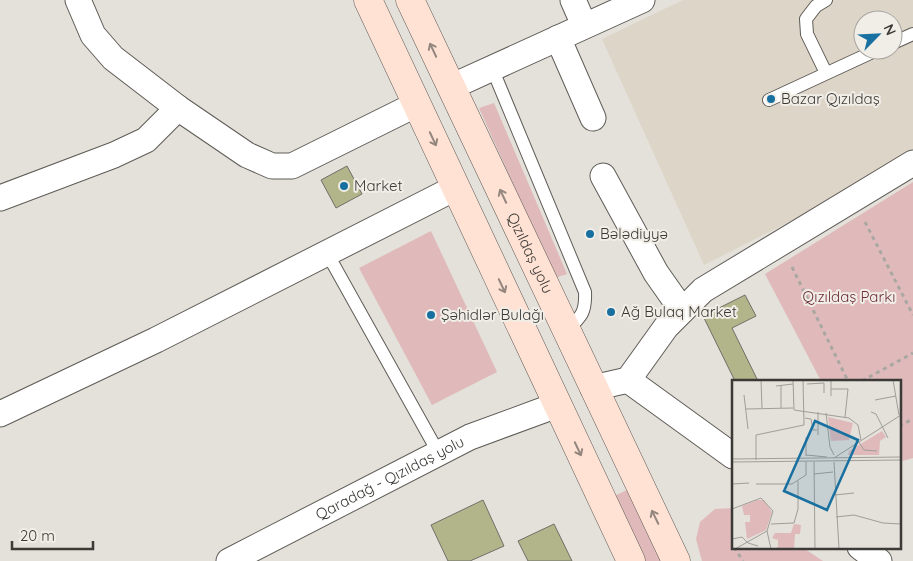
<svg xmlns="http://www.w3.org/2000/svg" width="913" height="561" font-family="Quicksand,sans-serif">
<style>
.built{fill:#ddd5c8;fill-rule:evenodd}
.green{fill:#e0babb}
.building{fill:#b2b589;stroke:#6f6f69}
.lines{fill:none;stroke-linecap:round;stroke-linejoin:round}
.service-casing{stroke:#5f5c57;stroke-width:14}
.minor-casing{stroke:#5f5c57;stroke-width:27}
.secondary-casing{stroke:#5f5c57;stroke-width:29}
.path{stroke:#aaa7a2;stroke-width:3;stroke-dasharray:4 4;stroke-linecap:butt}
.service{stroke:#fff;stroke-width:12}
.minor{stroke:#fff;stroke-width:25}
.secondary{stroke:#ffe2d4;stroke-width:28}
.oneway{stroke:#93867e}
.poi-dot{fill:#1870a0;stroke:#f1ede7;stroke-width:2}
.labels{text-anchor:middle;stroke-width:4;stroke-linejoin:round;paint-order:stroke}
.poi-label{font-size:15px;fill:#3b3a37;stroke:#f1ede7;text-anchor:start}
.street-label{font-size:15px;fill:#3b3a37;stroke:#f1ede7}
.park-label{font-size:15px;fill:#6d2e34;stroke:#f1ede7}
.inset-road{fill:none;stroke:#a09e99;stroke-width:1}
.view{fill:#1870a0;fill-opacity:0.15;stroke:#1870a0;stroke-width:2.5}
.inset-edge{fill:none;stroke:#3b3a37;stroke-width:2.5}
</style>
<rect width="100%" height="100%" fill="#e4e0da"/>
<path class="built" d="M683,0H913V149L832,200L704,265L602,39ZM863,20H893V50H863Z"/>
<g class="green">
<polygon points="494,103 567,274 555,278 479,108"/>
<polygon points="913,182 913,458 899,462 899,381 821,381 765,274"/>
<polygon points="431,231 497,372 432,405 359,268"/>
<polygon points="627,490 661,561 645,561 614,496"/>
<polygon points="733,508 733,547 802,547 823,561 702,561 696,539 700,522 715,509"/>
</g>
<g class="building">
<polygon points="347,166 362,194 336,208 321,180"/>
<polygon points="745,295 756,316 732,328 758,381 735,381 703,316"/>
<polygon points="483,500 504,546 470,561 448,561 431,525"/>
<polygon points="554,524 572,561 528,561 518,541"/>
</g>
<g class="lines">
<g class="service-casing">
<g id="service">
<polyline points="893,43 913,34"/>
<path d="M492,68L585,292C586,313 581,317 566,331"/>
<polyline points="826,73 807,34 806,19 816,6 826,0"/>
<polyline points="769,100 877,50"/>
<polyline points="327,253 438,452"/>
</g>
</g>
<g class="minor-casing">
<g id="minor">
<polyline points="78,0 93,35 113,58 178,108 247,155 272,166 292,166 417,104"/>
<polyline points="573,0 584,25"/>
<polyline points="558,38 593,118"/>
<polyline points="451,87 642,0"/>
<polyline points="603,176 656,273 682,310"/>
<polyline points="0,198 114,155 146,140 178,108"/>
<polyline points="628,380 666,327 703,290 913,163"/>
<polyline points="593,388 628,380 733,456"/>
<polyline points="0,414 156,340 455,188"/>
<polyline points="860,547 879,561"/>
<path id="s1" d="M229,561L470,437L557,405"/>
</g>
</g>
<g class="secondary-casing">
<g id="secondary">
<polyline points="368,0 631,561"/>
<path id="s2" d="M410,0L676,561"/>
</g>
</g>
<g class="path">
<polyline points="865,222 913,315"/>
<polyline points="792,267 848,381"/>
<polyline points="862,381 913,353"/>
<polyline points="899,426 913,419"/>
<polyline points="734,547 743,561"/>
</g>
<use href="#service" class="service"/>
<use href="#minor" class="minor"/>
<use href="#secondary" class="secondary"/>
</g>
<defs><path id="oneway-shaft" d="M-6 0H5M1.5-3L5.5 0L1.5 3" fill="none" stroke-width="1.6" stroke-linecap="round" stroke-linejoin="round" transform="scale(1.25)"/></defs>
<g class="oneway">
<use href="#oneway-shaft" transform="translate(433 50) rotate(-115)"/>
<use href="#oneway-shaft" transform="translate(433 139) rotate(65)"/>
<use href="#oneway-shaft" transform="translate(503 196) rotate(-115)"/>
<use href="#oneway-shaft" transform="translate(502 286) rotate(65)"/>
<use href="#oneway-shaft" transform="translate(578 449) rotate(65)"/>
<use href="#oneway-shaft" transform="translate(655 517) rotate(-116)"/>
</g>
<g class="poi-dot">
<circle cx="771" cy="99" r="5"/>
<circle cx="344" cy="186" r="5"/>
<circle cx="590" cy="234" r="5"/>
<circle cx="611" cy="312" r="5"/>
<circle cx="431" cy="315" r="5"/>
</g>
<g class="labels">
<g class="poi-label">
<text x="781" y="104">Bazar Qızıldaş</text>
<text x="354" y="191">Market</text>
<text x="600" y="239">Bələdiyyə</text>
<text x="621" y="317">Ağ Bulaq Market</text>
<text x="441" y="320">Şəhidlər Bulağı</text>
</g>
<g class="street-label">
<text dy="5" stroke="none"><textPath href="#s2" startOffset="280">Qızıldaş yolu</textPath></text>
<text dy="5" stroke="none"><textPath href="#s1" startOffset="181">Qaradağ - Qızıldaş yolu</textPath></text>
</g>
<g class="park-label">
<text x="849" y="302">Qızıldaş Parkı</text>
</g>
</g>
<g transform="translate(732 380)">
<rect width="169" height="169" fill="#e4e0da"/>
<path d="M96,37L121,43L117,60L99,61ZM150,51L154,57L148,61L147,75H116L117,71ZM25,120H32L40,132L34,150L15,159L13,142H18V135H12L10,126ZM62,144L69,145L68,154H63L62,169H41L46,167V160L40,158L43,153H59Z" fill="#e0babb"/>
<path class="inset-road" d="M29,0L30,28M61,0L62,30L117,38L126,45L129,60M99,0V16M161,0L167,35M75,4L92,3V13M44,6L61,4M99,9H116L113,37M12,15L16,49M143,20L164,16M49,28V5M14,29L61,28M86,32V55M139,32L144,34L156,58M94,33L98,67L102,75M73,38L79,39L81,50H85M74,57V76M126,61L132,70L145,71M74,75L95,77M102,78L169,35M0,79L169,77M24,80V55L72,45L71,0M0,82L169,80M82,82L83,169M102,82L107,169M82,94L101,92M0,104L17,103M24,104H60L74,95V82M103,115L122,113M0,129L29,118L41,131L35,151L3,169M104,137L122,135L151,143L169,144M39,144L62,143L66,129V101M35,151L39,169M0,159L10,157L16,163L26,166"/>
<path class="view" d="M83,41L126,60L95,130L52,111Z"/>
<rect width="169" height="169" class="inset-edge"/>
</g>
<g transform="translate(878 35) rotate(66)"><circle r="24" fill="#f1ede7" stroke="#a8a5a1"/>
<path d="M0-4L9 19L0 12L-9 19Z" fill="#1870a0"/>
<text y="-8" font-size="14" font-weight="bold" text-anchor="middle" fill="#3b3a37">N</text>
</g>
<path d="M12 541v8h81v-8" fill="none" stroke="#3b3a37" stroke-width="2.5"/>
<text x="20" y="541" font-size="15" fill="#3b3a37" stroke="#f1ede7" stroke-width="4" paint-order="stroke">20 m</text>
</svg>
